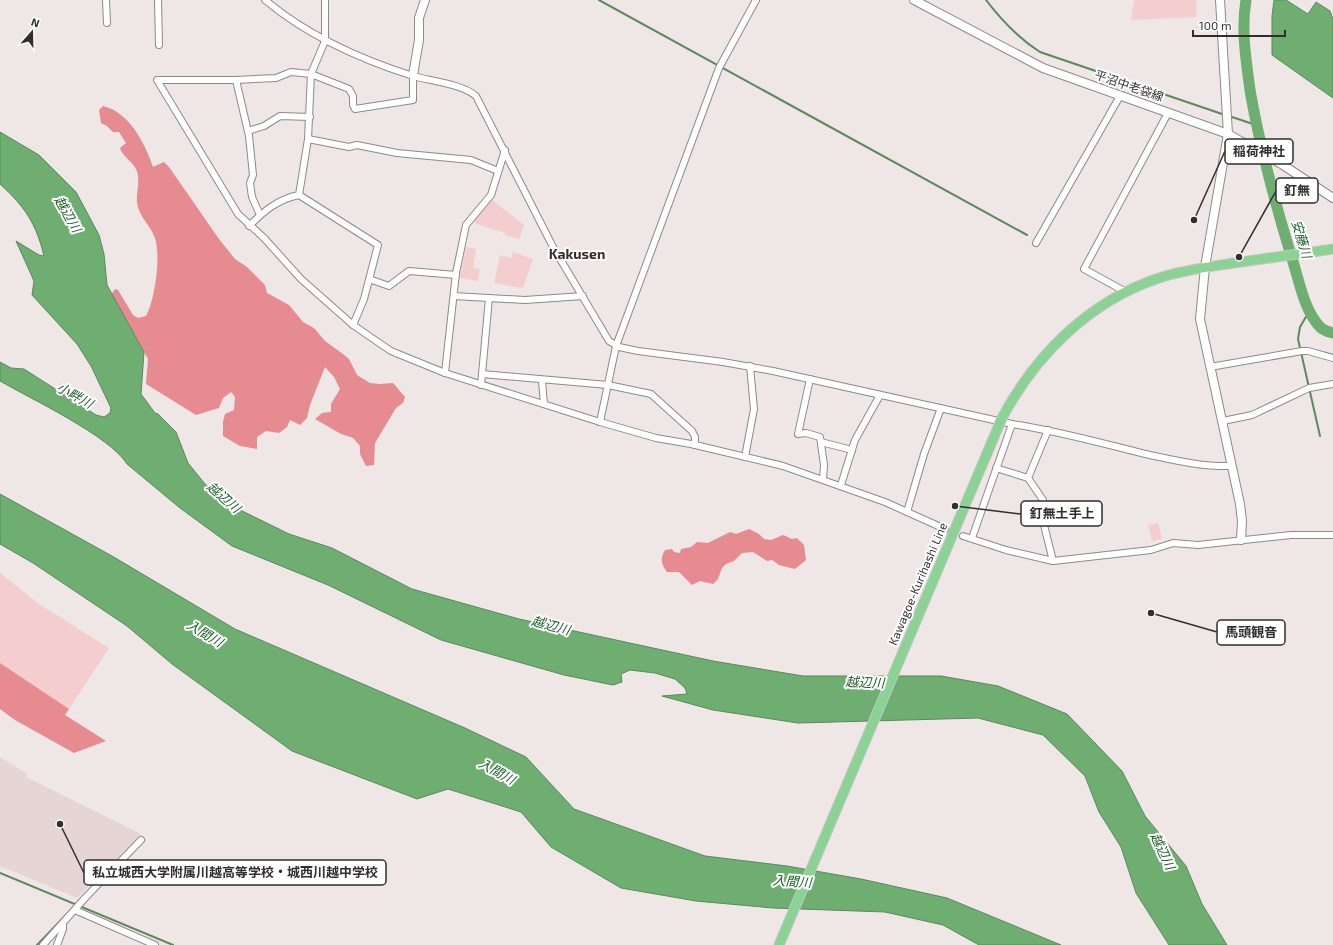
<svg xmlns="http://www.w3.org/2000/svg" width="1333" height="945" font-family="'Exo 2','Noto Sans JP',sans-serif">
<style>
.built{fill:#e6d5d5}
.green{fill:#f4cece}
.forest{fill:#e68b90}
.water{fill:#6eae71;stroke:#5c885d}
.lines{fill:none;stroke-linecap:round;stroke-linejoin:round}
.stream{stroke:#5c885d;stroke-width:2}
.river{stroke:#6eae71;stroke-width:11}
.street-casing{stroke:#918888;stroke-width:8}
.secondary-casing{stroke:#918888;stroke-width:10}
.primary-casing{stroke:#c5c4c4;stroke-width:11}
.street{stroke:#fff;stroke-width:6}
.secondary{stroke:#fff;stroke-width:8}
.primary{stroke:#8ad394;stroke-width:9}
.primary-bridge-casing{stroke:#c5c4c4;stroke-width:11;stroke-linecap:butt}
.primary-bridge{stroke:#8ad394;stroke-width:9}
.labels{text-anchor:middle;stroke-width:4;stroke-linejoin:round;paint-order:stroke}
.street-label{font-size:12px;fill:#312e2e;stroke:#fff}
.water-label{font-size:13px;font-style:italic;fill:#1a5e24;stroke:#fff}
.quarter-label{font-size:14px;font-weight:bold;fill:#342d2d;stroke:#fff}
.leader{fill:none;stroke:#312e2e;stroke-width:1.5}
.callout-dot{fill:#312e2e;stroke:#fff;stroke-width:1.5}
.callout{fill:#fff;stroke:#312e2e;stroke-width:1.5}
.callout-label{font-size:13px;text-anchor:middle;font-weight:bold;fill:#312e2e}
</style>
<rect width="100%" height="100%" fill="#efe6e6"/>
<polygon class="built" points="0,757 27,774 26,777 141,834 77,898 0,866"/>
<g class="green">
<polygon points="1134,0 1196,0 1197,17 1131,20"/>
<polygon points="491,199 524,225 519,239 505,235 505,233 476,224 474,221"/>
<polygon points="466,247 476,249 473,268 480,269 478,281 460,278"/>
<polygon points="513,252 533,259 523,288 494,283 500,255 511,258"/>
<polygon points="1158,523 1162,539 1152,541 1148,525"/>
<polygon points="0,573 39,604 109,648 69,709 0,663"/>
</g>
<g class="forest">
<path d="M103,106C129,112 145,143 153,167L164,162L169,167L219,239L235,259L247,267L265,285L267,293L289,305L303,322L314,328L325,341L343,354L349,359L357,375L370,383L380,384L393,383L405,397L403,403L396,408L375,443L374,465L366,466L360,454V446L353,438L341,434L315,419L322,413L331,412V404L340,389L334,377L325,367L310,405L307,418L300,425L290,420L287,427L279,433L266,431L257,437V449L240,446L223,436V422L225,414L234,410L235,397L231,392L223,398L219,408L196,415L146,384L148,359L135,335L109,298L115,289L118,290L133,315L138,318L146,316C155,300 161,256 155,238C151,226 139,217 137,203C136,191 141,180 136,169C132,161 123,157 120,148L126,143L119,132H113L107,126L101,123L99,110Z"/>
<path d="M749,529L759,534L764,539L771,540L783,535L792,539L797,538L804,545L806,560L795,569L779,565L772,560L767,561L753,552L742,553L734,561L726,564L722,568L718,579L713,584L700,581L692,585L679,572H667C661,564 660,559 665,550L672,549L674,552L680,553L681,549L691,547L697,542L708,543L730,532L736,534Z"/>
<polygon points="0,663 69,709 65,715 106,741 74,753 15,720 0,709"/>
</g>
<g class="water">
<polygon points="1274,0 1286,0 1308,14 1316,2 1330,11 1333,19 1333,98 1272,55 1272,16"/>
<path d="M0,132L39,155L76,192L99,235L104,254L107,285L144,352L141,394L155,413L158,414L176,432L188,463L205,484L228,504L289,534L332,548L412,589L519,619L713,661L803,676H941L998,686L1067,714L1122,771L1145,816L1186,866L1202,904L1227,945H1169L1136,893L1121,847L1099,812L1085,776L1043,735L978,718L798,723L713,710L662,696L687,694L685,688L675,679L655,673L630,670L621,674L622,682L613,685L564,675L441,640L328,585L232,546L180,508L127,464C110,436 31,399 0,381V362L11,368L24,369L96,415L104,417L110,413L111,408L91,366L77,344L32,295L34,281L16,241L39,255L44,256C36,223 25,207 0,184Z"/>
<polygon points="0,494 112,556 235,629 465,728 526,757 574,809 705,856 787,866 861,879 947,898 1061,945 979,945 943,925 885,912 773,908 696,901 621,888 551,847 521,812 448,789 417,799 292,751 172,664 127,626 33,563 0,544"/>
</g>
<g class="lines">
<g class="stream">
<polyline points="599,0 1027,235"/>
<path d="M986,0C1002,21 1018,38 1040,52L1225,115"/>
<polyline points="1229,116 1256,125"/>
<polyline points="1310,310 1300,327 1298,339 1320,436"/>
<polyline points="0,873 173,945"/>
<polyline points="37,945 67,914"/>
</g>
<path class="river" d="M1246,0C1241,30 1246,60 1250,90C1258,138 1276,208 1294,265C1300,285 1305,311 1320,327C1323,330 1329,332 1333,333"/>
<g class="street-casing">
<g id="street">
<polyline points="106,0 107,23"/>
<polyline points="158,0 159,45"/>
<path d="M265,0C308,36 359,59 413,76C431,81 462,84 476,96L553,247L609,341L619,347L638,351L723,362L773,371L1012,424C1059,431 1104,444 1150,455C1178,461 1204,467 1232,466"/>
<polyline points="413,75 413,100 355,109 353,105 353,96 349,89 311,74 291,72 276,78 236,80 157,80 238,214 264,238 301,279 353,325 391,351 445,373 600,422 656,438 691,444 783,466 885,502 945,529"/>
<polyline points="236,80 249,136 253,175 250,183 252,197 260,215"/>
<polyline points="248,131 264,126 280,116 310,117"/>
<polyline points="308,139 349,147 357,145 397,153 471,160 498,171"/>
<polyline points="299,195 378,245 364,299 353,325"/>
<path d="M249,226C264,211 278,199 299,195L308,139L311,74L325,41V0"/>
<polyline points="1036,243 1120,96"/>
<polyline points="369,279 389,286 409,271 456,275"/>
<polyline points="1126,292 1084,269 1168,113"/>
<polyline points="454,296 525,300 583,296"/>
<polyline points="1210,367 1302,351 1308,351 1333,358"/>
<polyline points="445,373 456,273 466,225 491,195 505,150"/>
<polyline points="482,374 608,385 651,394 692,431 695,437 695,445"/>
<polyline points="810,379 798,434 806,433 820,437 824,465 823,479"/>
<polyline points="542,381 544,404"/>
<polyline points="481,385 489,298"/>
<polyline points="1223,421 1252,415 1309,388 1333,384"/>
<polyline points="600,422 616,346 719,68 756,0"/>
<polyline points="1048,430 1028,478 1043,500 1044,525 1053,561"/>
<polyline points="821,442 852,450"/>
<polyline points="745,457 754,409 750,366"/>
<polyline points="996,468 1028,478"/>
<polyline points="841,485 855,440 880,395"/>
<polyline points="907,512 924,454 941,408"/>
<polyline points="963,536 1006,550 1053,561 1151,550 1173,543 1198,545 1291,535 1333,535"/>
<polyline points="972,538 1012,424"/>
<polyline points="75,910 155,945"/>
<polyline points="43,945 85,898 141,840"/>
<polyline points="57,945 63,929 63,924"/>
</g>
</g>
<g class="secondary-casing">
<g id="secondary">
<polyline points="914,0 1043,68 1228,134 1283,165 1333,198"/>
<polyline points="1220,0 1228,134 1205,267 1200,319 1240,504 1242,521 1241,540"/>
<polyline points="413,75 419,40 419,18 425,0"/>
</g>
</g>
<g class="primary-casing">
<g id="primary">
<path d="M1002,418C1036,354 1090,301 1159,278C1183,270 1208,267 1234,263C1267,258 1300,254 1333,249"/>
<polyline points="779,945 999,425"/>
</g>
</g>
<use href="#street" class="street"/>
<use href="#secondary" class="secondary"/>
<use href="#primary" class="primary"/>
<g class="primary-bridge-casing">
<polyline id="primary-bridge" points="999,425 1002,418"/>
</g>
<use href="#primary-bridge" class="primary-bridge"/>
</g>
<g class="labels">
<g class="street-label">
<text transform="translate(1129 86) rotate(19)" y="4">平沼中老袋線</text>
<text transform="translate(918 584) rotate(-67)" y="4">Kawagoe-Kurihashi Line</text>
</g>
<g class="water-label">
<text transform="translate(68 214) rotate(60)" y="5">越辺川</text>
<text transform="translate(1302 239) rotate(73)" y="5">安藤川</text>
<text transform="translate(75 395) rotate(29)" y="5">小畔川</text>
<text transform="translate(224 497) rotate(41)" y="5">越辺川</text>
<text transform="translate(551 625) rotate(15)" y="5">越辺川</text>
<text transform="translate(205 633) rotate(31)" y="5">入間川</text>
<text transform="translate(865 682) rotate(2)" y="5">越辺川</text>
<text transform="translate(497 771) rotate(29)" y="5">入間川</text>
<text transform="translate(1163 851) rotate(65)" y="5">越辺川</text>
<text transform="translate(792 881) rotate(4)" y="5">入間川</text>
</g>
<g class="quarter-label">
<text x="577" y="259">Kakusen</text>
</g>
</g>
<path class="leader" d="M1194 220L1225 151M1239 257L1276 191M955 506L1021 514M1151 613L1217 632M60 824L84 873"/>
<g class="callout-dot">
<circle cx="1194" cy="220" r="4"/>
<circle cx="1239" cy="257" r="4"/>
<circle cx="955" cy="506" r="4"/>
<circle cx="1151" cy="613" r="4"/>
<circle cx="60" cy="824" r="4"/>
</g>
<g class="callout">
<rect x="1225" y="139" width="68" height="25" rx="4"/>
<rect x="1276" y="178" width="42" height="25" rx="4"/>
<rect x="1021" y="501" width="81" height="25" rx="4"/>
<rect x="1217" y="620" width="68" height="25" rx="4"/>
<rect x="84" y="860" width="302" height="25" rx="4"/>
</g>
<g class="callout-label">
<text x="1259" y="156">稲荷神社</text>
<text x="1297" y="195">釘無</text>
<text x="1062" y="518">釘無土手上</text>
<text x="1251" y="637">馬頭観音</text>
<text x="235" y="877">私立城西大学附属川越高等学校・城西川越中学校</text>
</g>
<g transform="translate(32 32) rotate(20)" stroke="#ffffff" stroke-width="3" paint-order="stroke">
<path d="M0-3L7 15L0 10L-7 15Z" fill="#312e2e"/>
<text y="-6" font-size="11" font-weight="bold" text-anchor="middle" fill="#312e2e">N</text>
</g>
<path d="M1193 30v6h92v-6" fill="none" stroke="#312e2e" stroke-width="2"/>
<text x="1199" y="30" font-size="12" fill="#312e2e" stroke="#ffffff" stroke-width="3" paint-order="stroke">100 m</text>
</svg>
